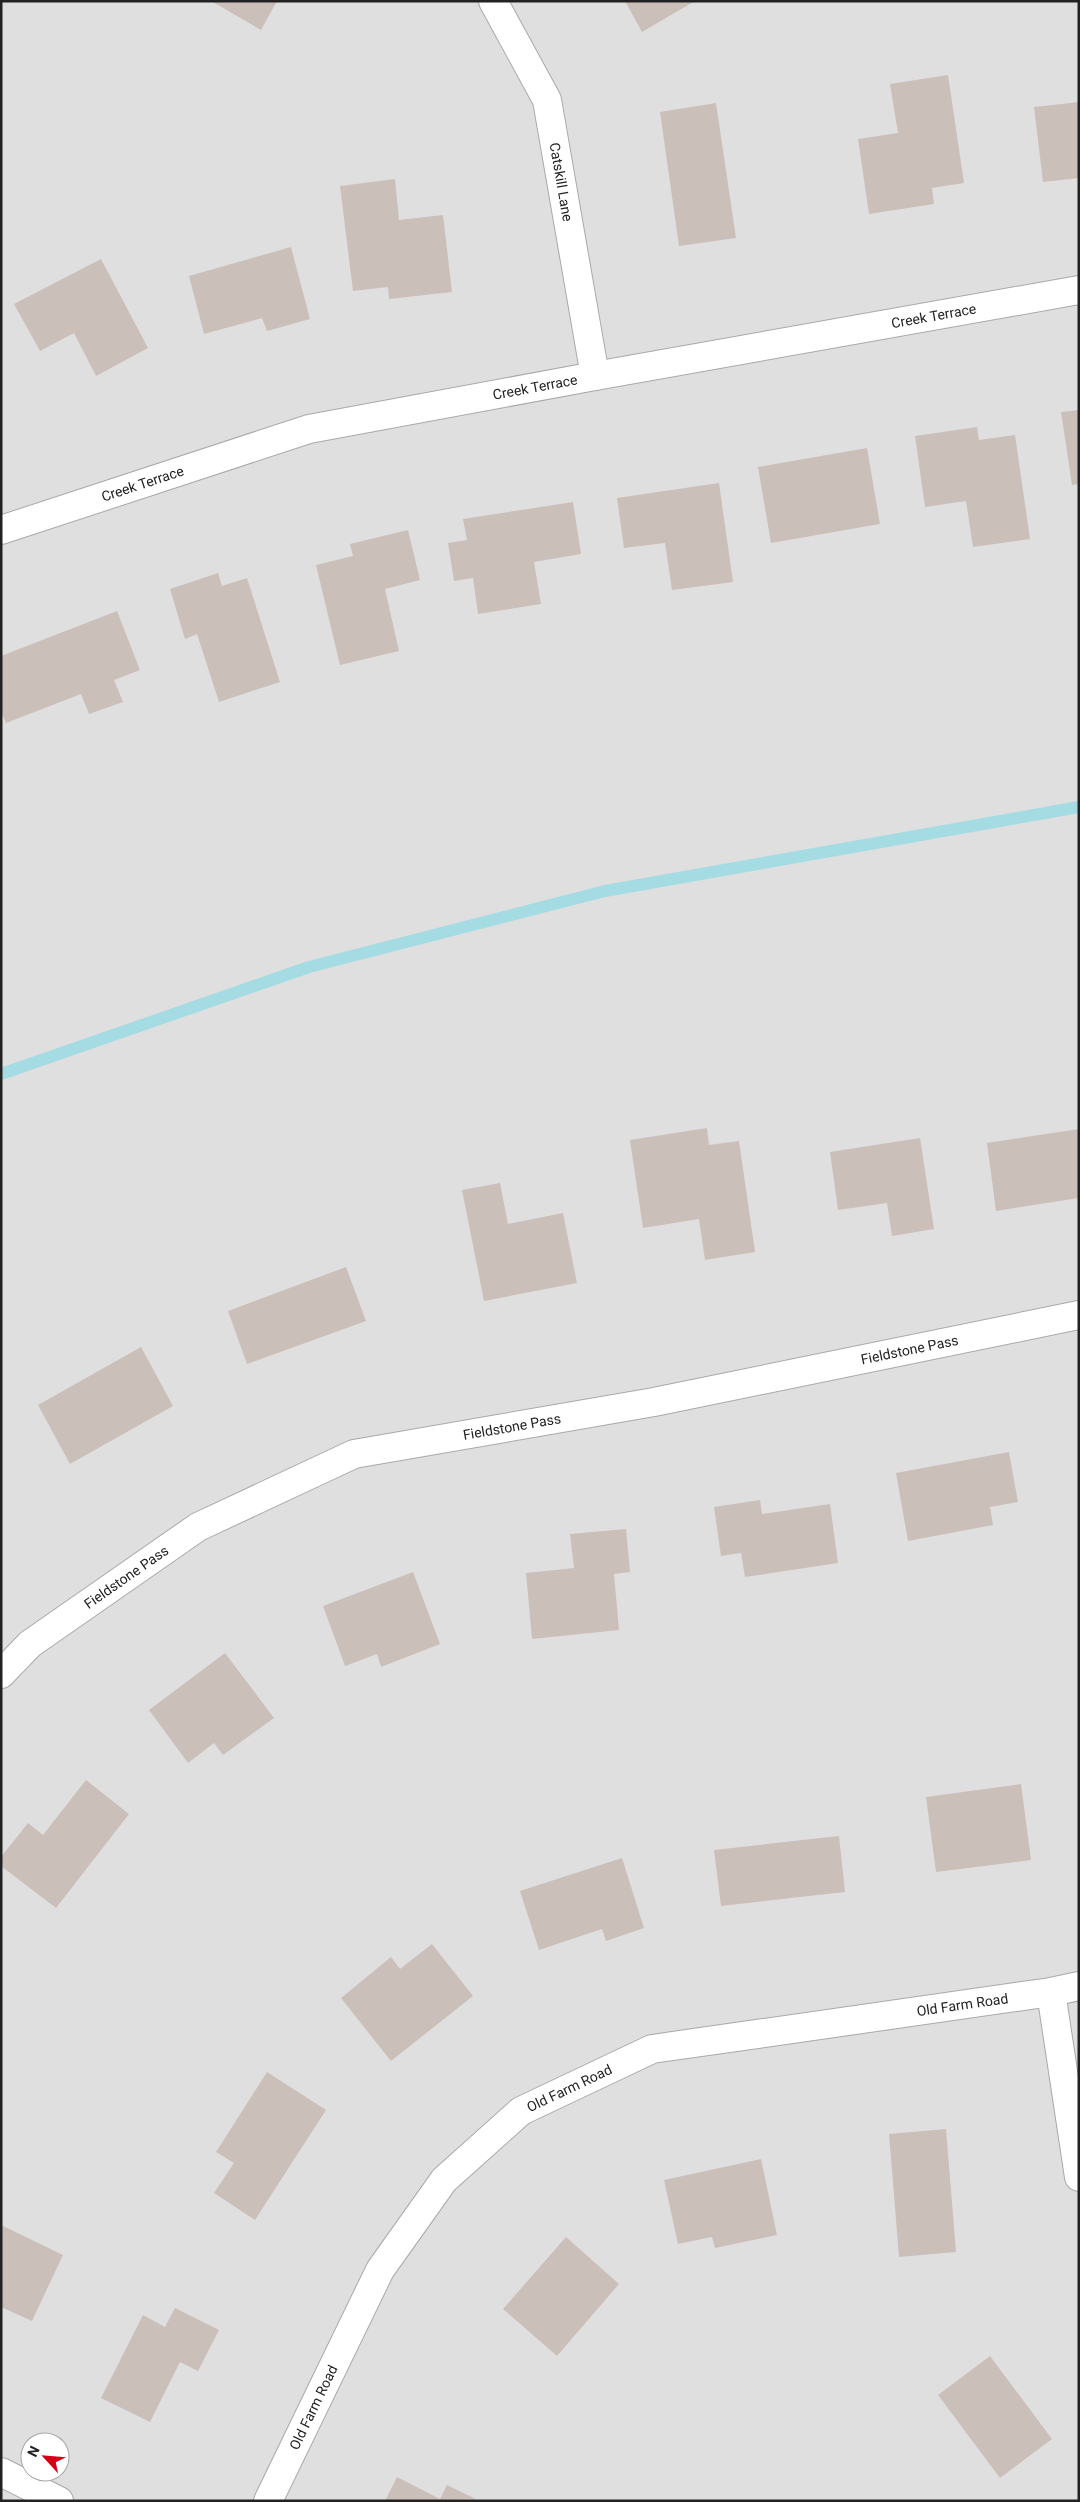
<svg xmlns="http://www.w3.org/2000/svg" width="1080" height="2502" font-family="Roboto,sans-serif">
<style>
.residential{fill:#e0dfdf;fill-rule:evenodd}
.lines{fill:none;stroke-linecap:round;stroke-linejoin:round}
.stream{stroke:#a5dce3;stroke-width:12}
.building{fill:#cbbfba}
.minor-casing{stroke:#a9a9a9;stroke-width:30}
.minor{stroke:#fff;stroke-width:28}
.labels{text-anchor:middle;stroke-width:4;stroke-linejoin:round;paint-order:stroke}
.street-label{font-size:14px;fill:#222;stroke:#fff}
</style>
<rect width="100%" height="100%" fill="#f2eee8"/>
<path class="residential" d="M1,1H1079V2501H1ZM30,2442H60V2472H30Z"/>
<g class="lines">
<polyline class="stream" points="1,1074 309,967 605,891 1079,807"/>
</g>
<g class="building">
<polygon points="211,1 277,1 261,30"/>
<polygon points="625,1 695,1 642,32"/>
<polygon points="948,75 964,183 932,188 934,204 869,214 858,139 898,133 890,84"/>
<polygon points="1079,102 1079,178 1043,182 1034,107"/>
<polygon points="716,103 736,238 679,246 660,112"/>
<polygon points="395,179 399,220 443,215 452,292 389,299 388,287 353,291 340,186"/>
<polygon points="291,247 310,319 267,331 262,318 204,334 189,276"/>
<polygon points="101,259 148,348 96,376 74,333 40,351 14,304"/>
<polygon points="1079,410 1079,484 1072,485 1061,412"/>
<polygon points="977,427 979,440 1015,435 1030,539 973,547 966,501 925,507 915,436"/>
<polygon points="867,448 880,524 771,543 758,467"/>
<polygon points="719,483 733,582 672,590 665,543 624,548 617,498"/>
<polygon points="573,502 581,554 534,562 541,604 478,614 473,578 454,581 448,543 467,540 463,519"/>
<polygon points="408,530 420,580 385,589 399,651 340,665 316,565 353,556 350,544"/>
<polygon points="218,573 222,586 247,578 280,682 219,702 197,634 185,639 170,589"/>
<polygon points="117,611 140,670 114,680 123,702 89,714 81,694 6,723 1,711 1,656"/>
<polygon points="707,1128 709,1145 739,1141 755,1252 705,1260 699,1219 643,1228 630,1140"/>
<polygon points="1079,1129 1079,1198 996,1211 987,1143"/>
<polygon points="920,1138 934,1229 892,1236 887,1203 838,1210 830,1152"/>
<polygon points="500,1183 508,1224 563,1213 577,1283 484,1301 462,1190"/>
<polygon points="346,1267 366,1321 247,1364 228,1311"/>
<polygon points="141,1347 173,1406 70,1464 38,1405"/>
<polygon points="1009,1452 1018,1502 990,1507 993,1525 908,1541 896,1473"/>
<polygon points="760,1500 762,1514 830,1504 838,1563 745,1577 741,1553 721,1556 714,1507"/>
<polygon points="626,1529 630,1572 614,1574 619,1630 532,1639 526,1573 574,1568 570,1534"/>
<polygon points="413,1572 440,1644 381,1667 377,1654 345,1666 323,1606"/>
<polygon points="225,1653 274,1718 223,1755 214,1743 188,1763 149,1710"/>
<polygon points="86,1780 129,1814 56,1908 1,1866 1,1857 28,1823 43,1835"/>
<polygon points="1021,1784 1031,1860 936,1872 926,1797"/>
<polygon points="839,1836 845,1892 721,1906 714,1850"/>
<polygon points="622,1858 644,1928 606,1941 602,1929 539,1950 520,1891"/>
<polygon points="432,1944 473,1996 391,2061 341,1998 391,1957 400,1969"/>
<polygon points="267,2072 326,2110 255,2220 214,2193 234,2163 216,2152"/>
<polygon points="946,2129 956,2252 899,2257 889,2134"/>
<polygon points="761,2159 777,2235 715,2248 712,2237 678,2244 664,2180"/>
<polygon points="1,2225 63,2255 32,2321 1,2307"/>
<polygon points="566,2237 619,2284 557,2356 503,2309"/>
<polygon points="175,2308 219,2330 198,2371 180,2362 150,2422 101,2398 143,2315 165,2327"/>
<polygon points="990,2356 1052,2439 1000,2478 938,2395"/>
<polygon points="397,2477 440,2499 447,2485 476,2499 385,2501"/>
</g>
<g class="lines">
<g class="minor-casing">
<g id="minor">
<path id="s1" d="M493,1L547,100L595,376"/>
<path id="s2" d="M1,530L309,429L595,376L1079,290"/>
<path id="s3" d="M1,1674L30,1644L198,1527L354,1454L654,1402L1079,1315"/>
<polyline points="1051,1992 1079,2177"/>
<polyline points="1,2472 59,2501"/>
<path id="s4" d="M268,2501L380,2270L444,2180L521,2111L652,2049L1051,1992L1079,1986"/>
</g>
</g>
<use href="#minor" class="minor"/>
</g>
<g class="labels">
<g class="street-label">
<text dy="5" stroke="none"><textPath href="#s1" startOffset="196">Catskill Lane</textPath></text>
<text dy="5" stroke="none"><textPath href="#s2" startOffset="959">Creek Terrace</textPath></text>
<text dy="5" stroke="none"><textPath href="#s2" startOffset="554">Creek Terrace</textPath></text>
<text dy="5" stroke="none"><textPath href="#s2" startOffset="149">Creek Terrace</textPath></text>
<text dy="5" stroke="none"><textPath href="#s3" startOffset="984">Fieldstone Pass</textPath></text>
<text dy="5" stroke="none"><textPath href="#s3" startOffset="579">Fieldstone Pass</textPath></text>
<text dy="5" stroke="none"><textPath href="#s3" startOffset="159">Fieldstone Pass</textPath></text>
<text dy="5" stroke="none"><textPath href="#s4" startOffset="929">Old Farm Road</textPath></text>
<text dy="5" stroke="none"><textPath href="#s4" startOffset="524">Old Farm Road</textPath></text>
<text dy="5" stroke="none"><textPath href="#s4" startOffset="104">Old Farm Road</textPath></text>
</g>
</g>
<rect width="1080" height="2502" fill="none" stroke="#222222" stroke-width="5"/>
<g transform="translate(45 2457) rotate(296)"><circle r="24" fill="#ffffff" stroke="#a7a7a7"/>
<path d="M0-4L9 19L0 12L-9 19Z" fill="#d30018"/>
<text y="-8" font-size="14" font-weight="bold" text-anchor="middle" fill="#222222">N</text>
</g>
</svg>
